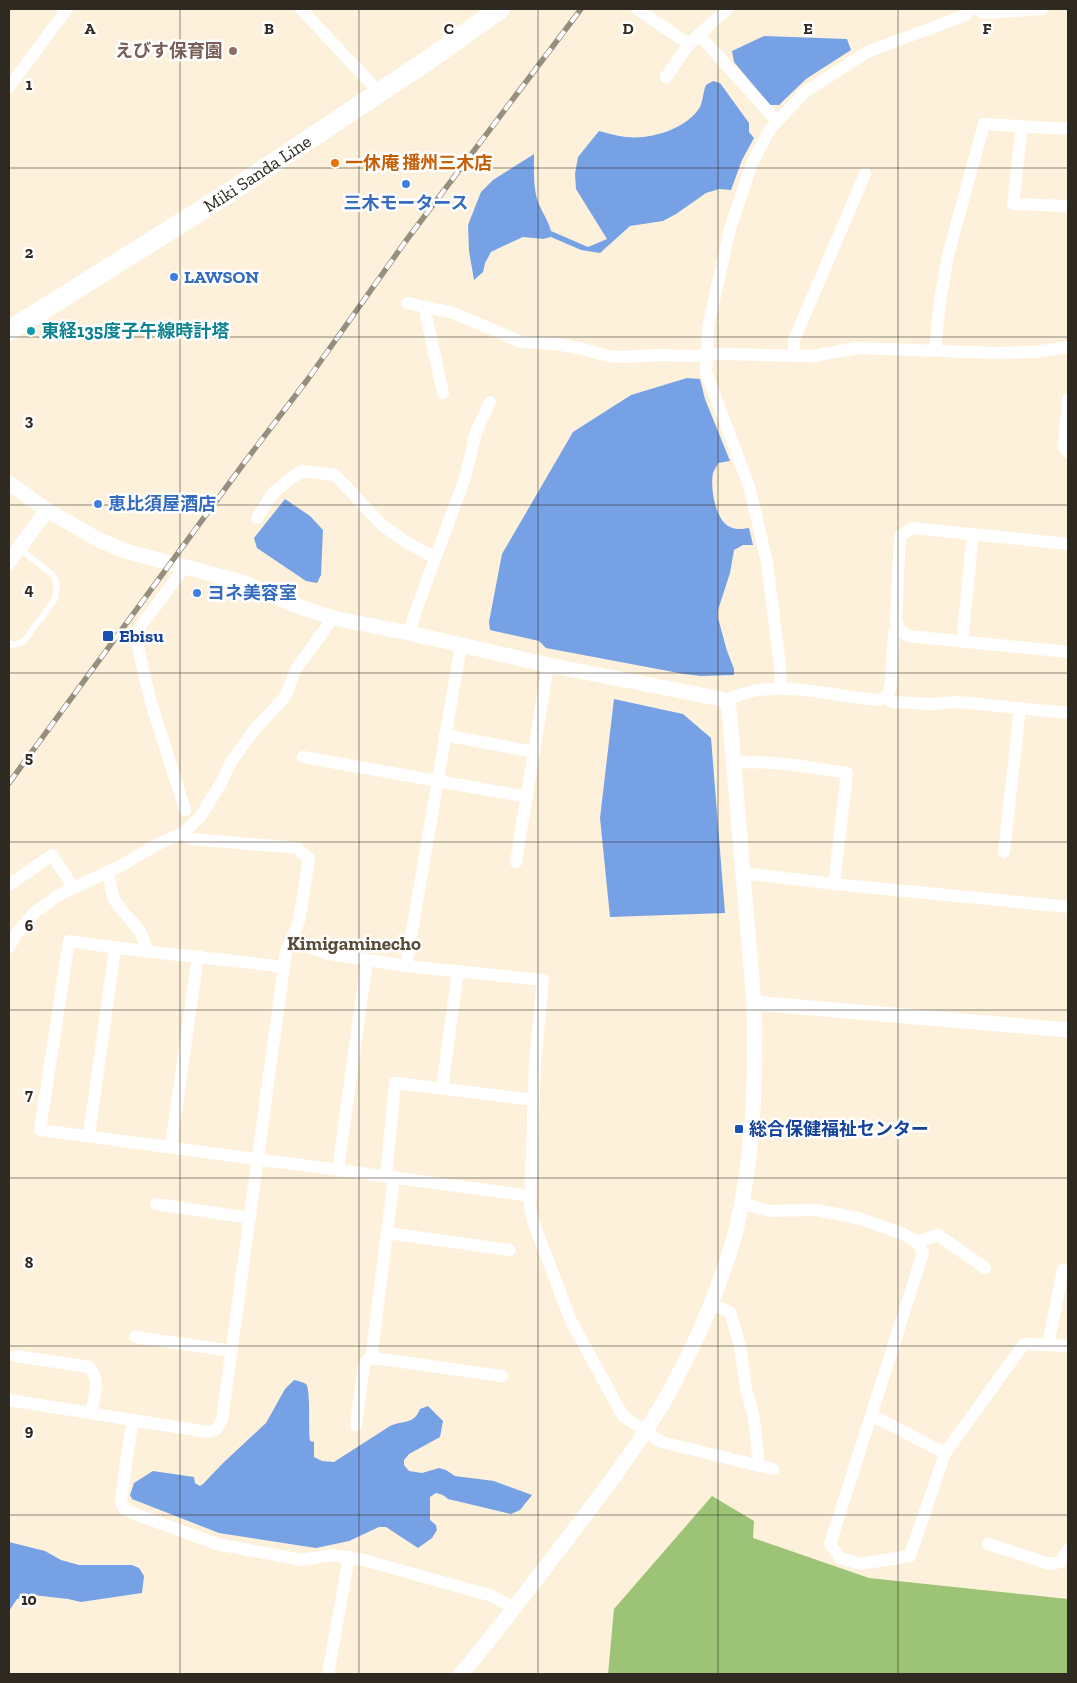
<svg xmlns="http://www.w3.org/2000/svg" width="1077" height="1683" font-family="'Zilla Slab','Noto Sans JP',serif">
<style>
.forest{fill:#9dc376}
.water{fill:#77a1e5}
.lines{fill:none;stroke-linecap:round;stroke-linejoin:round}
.service{stroke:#fff;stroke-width:6}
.minor{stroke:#fff;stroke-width:12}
.tertiary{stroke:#fff;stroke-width:15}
.primary{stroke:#fff;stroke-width:20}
.rail-casing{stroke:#968e7e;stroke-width:5.5}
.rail{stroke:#fff;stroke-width:4;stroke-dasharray:11;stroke-linecap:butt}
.grid{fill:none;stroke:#2e2a21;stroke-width:1;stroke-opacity:0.55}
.education-dot{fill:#8d6e63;stroke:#fff;stroke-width:2}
.food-dot{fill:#e8710a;stroke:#fff;stroke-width:2}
.shop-dot{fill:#3f7fe0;stroke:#fff;stroke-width:2}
.culture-dot{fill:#0f9aa8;stroke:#fff;stroke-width:2}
.transit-dot{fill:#1a4fb4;stroke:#fff;stroke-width:2}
.labels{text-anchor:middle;stroke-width:5;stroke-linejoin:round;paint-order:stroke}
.education-label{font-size:18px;font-weight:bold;fill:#785e54;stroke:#fff;text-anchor:end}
.food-label{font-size:18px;font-weight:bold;fill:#c56008;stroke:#fff;text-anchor:start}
.street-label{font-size:18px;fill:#2e2a21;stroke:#fff}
.shop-label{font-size:18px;font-weight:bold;fill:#366cbe;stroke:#fff;text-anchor:start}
.culture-label{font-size:18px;font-weight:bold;fill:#0d838f;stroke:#fff;text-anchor:start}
.transit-label{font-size:18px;font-weight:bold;fill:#164399;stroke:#fff;text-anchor:start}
.neighbourhood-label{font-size:19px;font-weight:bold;fill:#574d3a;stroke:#fff}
.grid-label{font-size:16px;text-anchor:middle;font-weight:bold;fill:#2e2a21;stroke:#fff;stroke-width:5;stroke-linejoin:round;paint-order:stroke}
</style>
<rect width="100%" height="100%" fill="#fdf1db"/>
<polygon class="forest" points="712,1496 754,1521 753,1538 869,1578 1068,1599 1068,1674 608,1674 614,1609"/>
<g class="water">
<polygon points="764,36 847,39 851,50 806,79 779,105 770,105 734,62 732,51"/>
<path d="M713,81L720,83L749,123V132L754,138L742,160L731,190L719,189L706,193L676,214L663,221L630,226L600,253L581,250L551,237L543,239L523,237L501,247L491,252L485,263L483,272L474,280L469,251L468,225L481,192L493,180L534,154C534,169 533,187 538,202C542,212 548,220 551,231L588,247L607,239L576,189L575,174L578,157L599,131C608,133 617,136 626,137C650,140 687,129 700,107C703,101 703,92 706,85Z"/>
<path d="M687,378L700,379L705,399L730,461L718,463C717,466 714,470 713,473C710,488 715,520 730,527C736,530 742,529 749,528L753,545H743L734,550L730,573L718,610V618L727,651L734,669V675L701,676L684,674L546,648L539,641L490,630L489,622L502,554L573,432L631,395Z"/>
<polygon points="285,499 310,516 323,530 321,575 317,583 306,581 257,548 254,538"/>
<polygon points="614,699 683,714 711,738 725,913 610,917 600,818"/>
<path d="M294,1380C298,1381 303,1382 306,1384C311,1390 308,1430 310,1441L314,1442V1457L322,1461L334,1462L390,1426C403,1420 414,1425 420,1409L428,1406L443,1421L440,1437L409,1454L404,1460V1465L409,1471L422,1473L439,1468L446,1470L455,1476L494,1481L532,1495L520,1510L511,1514L448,1499L443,1495L436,1493L430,1497V1520L436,1525L437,1530L432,1538L418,1548L386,1527H379L349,1541L316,1548L219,1533L132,1499L130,1495L134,1483L153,1471L194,1477L195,1483L200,1486L203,1484L223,1463L266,1423L285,1389Z"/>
<polygon points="9,1542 45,1551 61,1560 79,1565 132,1565 139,1568 144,1576 142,1593 81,1602 68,1599 33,1595 17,1599 9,1611"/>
</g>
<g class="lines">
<polyline class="service" points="9,643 14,645 24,641 55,599 57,586 53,575 20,549"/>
<g class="minor">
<polyline points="301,9 379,92"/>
<polyline points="637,9 689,44"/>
<polyline points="976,9 984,13 1042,9"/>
<polyline points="699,35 777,121"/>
<polyline points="666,77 689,44 727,9"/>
<polyline points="9,87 67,9"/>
<polyline points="1022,126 1013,204 1068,206"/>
<polyline points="407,303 454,313 521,342 556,344 583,349 608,356 622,357 659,355 693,356 718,354 814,356 857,348 997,353 1034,352 1068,347"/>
<polyline points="427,307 426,315 443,393"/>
<polyline points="935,350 940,301 948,255 984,124 1068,129"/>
<polyline points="794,356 794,340 865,174"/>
<polyline points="1068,399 1064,447 1068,452"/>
<polyline points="257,518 273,493 290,479 302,471 335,475 383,526 408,543 435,558"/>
<polyline points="1068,544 912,528 900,536 896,620 899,629 908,636 1068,652"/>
<polyline points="185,567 135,634 150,699 185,810"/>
<polyline points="409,633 415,613 465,478 476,432 490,402"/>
<polyline points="962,642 973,534"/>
<polyline points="781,689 780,666 767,563 760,532 749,486 706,372 708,327 730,229 752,163 770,129 805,92 867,52 966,15 970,9"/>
<polyline points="888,697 892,702 931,704 959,702 1068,713"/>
<path d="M725,701C772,676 828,696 879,700L888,697L891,683L894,633L899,629"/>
<polyline points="445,735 534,752"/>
<polyline points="303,757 527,797"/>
<path d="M732,763C772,760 809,767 847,773L834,884"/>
<polyline points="1004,852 1020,708"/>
<polyline points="516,862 548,665"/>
<path d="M107,872C112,882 110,894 116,902C128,922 143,925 146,951"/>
<polyline points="743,873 834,884 1068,907"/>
<polyline points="9,885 52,855 74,888"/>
<polyline points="291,940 329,954 406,966 543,980 535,1062 530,1207 533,1221 571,1321 623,1416 661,1442 773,1469"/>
<polyline points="9,947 17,933 34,913 59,895 122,865 158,844 183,833 200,817 220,785 231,762 255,729 285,697 296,669 333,618"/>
<polyline points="406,966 461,645"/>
<path d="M284,967C212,958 140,952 69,941L40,1130L531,1196"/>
<polyline points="442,1088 458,971"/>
<polyline points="89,1136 115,948"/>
<polyline points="171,1147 198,956"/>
<polyline points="338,1170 367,960"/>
<polyline points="386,1176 395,1083 534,1100"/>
<polyline points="741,1203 769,1211 816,1210 858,1218 903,1234 917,1242 923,1253 830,1544 840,1558 861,1564 910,1556 945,1453 1024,1344 1068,1346"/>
<polyline points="156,1204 250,1218"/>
<polyline points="387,1233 510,1250"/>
<polyline points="917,1242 938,1235 985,1268"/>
<polyline points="711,1304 730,1312 740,1346 746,1389 754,1418 759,1466"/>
<polyline points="135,1337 232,1351"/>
<polyline points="1048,1345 1063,1270"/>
<path d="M15,1356L89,1367C101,1380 94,1397 91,1413"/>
<polyline points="374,1358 372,1352 394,1177"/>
<polyline points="9,1400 207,1432 216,1430 222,1420 286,952 299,921 309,859 297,848 191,839 183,833"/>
<polyline points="871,1415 945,1453"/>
<polyline points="133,1420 126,1462 121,1502 125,1509 135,1514 217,1544 302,1560 332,1555 364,1560 492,1596 514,1608"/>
<polyline points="356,1425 364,1365 368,1359 374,1358 502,1376"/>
<polyline points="988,1544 1050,1564 1060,1562 1068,1550"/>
<polyline points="328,1674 349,1557"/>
</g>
<g class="tertiary">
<path d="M9,483L47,510L78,528L99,540L125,551L242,582L300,607L333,618L409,633L548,665L717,698L725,701L729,708L754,1003C756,1077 754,1153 737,1226C733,1245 726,1264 719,1283C706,1319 690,1354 672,1387C642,1442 602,1493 564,1543C530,1587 497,1632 461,1674"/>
<polyline points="9,562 47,510"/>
<polyline points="754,1003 1068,1030"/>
</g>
<path class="primary" id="s1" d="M9,331L224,196L424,63L500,9"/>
<g class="rail-casing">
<polyline id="rail" points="9,783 247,459 308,379 405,242 581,9"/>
</g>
<use href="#rail" class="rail"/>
</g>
<path class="grid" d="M180,9V1674M359,9V1674M538,9V1674M718,9V1674M898,9V1674M9,168H1068M9,337H1068M9,505H1068M9,673H1068M9,842H1068M9,1010H1068M9,1178H1068M9,1346H1068M9,1515H1068"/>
<circle class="education-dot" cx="233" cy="51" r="5"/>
<circle class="food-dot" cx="335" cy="163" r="5"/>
<g class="shop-dot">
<circle cx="406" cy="184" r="5"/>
<circle cx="174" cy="277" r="5"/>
<circle cx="98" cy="504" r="5"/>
<circle cx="197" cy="593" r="5"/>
</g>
<circle class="culture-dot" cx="31" cy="331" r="5"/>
<g class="transit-dot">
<rect x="102" y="630" width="12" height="12" rx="2.5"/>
<rect x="734" y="1124" width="10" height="10" rx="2.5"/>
</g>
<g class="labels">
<g class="education-label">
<text x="223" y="57">えびす保育園</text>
</g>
<g class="food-label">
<text x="345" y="169">一休庵 播州三木店</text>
</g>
<g class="street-label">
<text dy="6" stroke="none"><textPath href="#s1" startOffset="294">Miki Sanda Line</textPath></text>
</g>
<g class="shop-label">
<text x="406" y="209" text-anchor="middle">三木モータース</text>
<text x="184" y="283">LAWSON</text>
<text x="108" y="510">恵比須屋酒店</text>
<text x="207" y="599">ヨネ美容室</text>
</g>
<g class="culture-label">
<text x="41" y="337">東経135度子午線時計塔</text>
</g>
<g class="transit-label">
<text x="119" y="642">Ebisu</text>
<text x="749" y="1135">総合保健福祉センター</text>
</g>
<g class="neighbourhood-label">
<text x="354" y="950">Kimigaminecho</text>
</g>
</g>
<g class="grid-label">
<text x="90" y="34">A</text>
<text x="269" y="34">B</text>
<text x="449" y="34">C</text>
<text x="628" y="34">D</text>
<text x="808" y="34">E</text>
<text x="987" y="34">F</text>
<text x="29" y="90">1</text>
<text x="29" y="258">2</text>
<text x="29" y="426">3</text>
<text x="29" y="595">4</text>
<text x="29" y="763">5</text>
<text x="29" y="931">6</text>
<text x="29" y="1100">7</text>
<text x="29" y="1268">8</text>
<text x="29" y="1436">9</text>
<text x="29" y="1605">10</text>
</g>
<rect width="1077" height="1683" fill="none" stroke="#2e2a21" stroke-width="20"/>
</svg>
